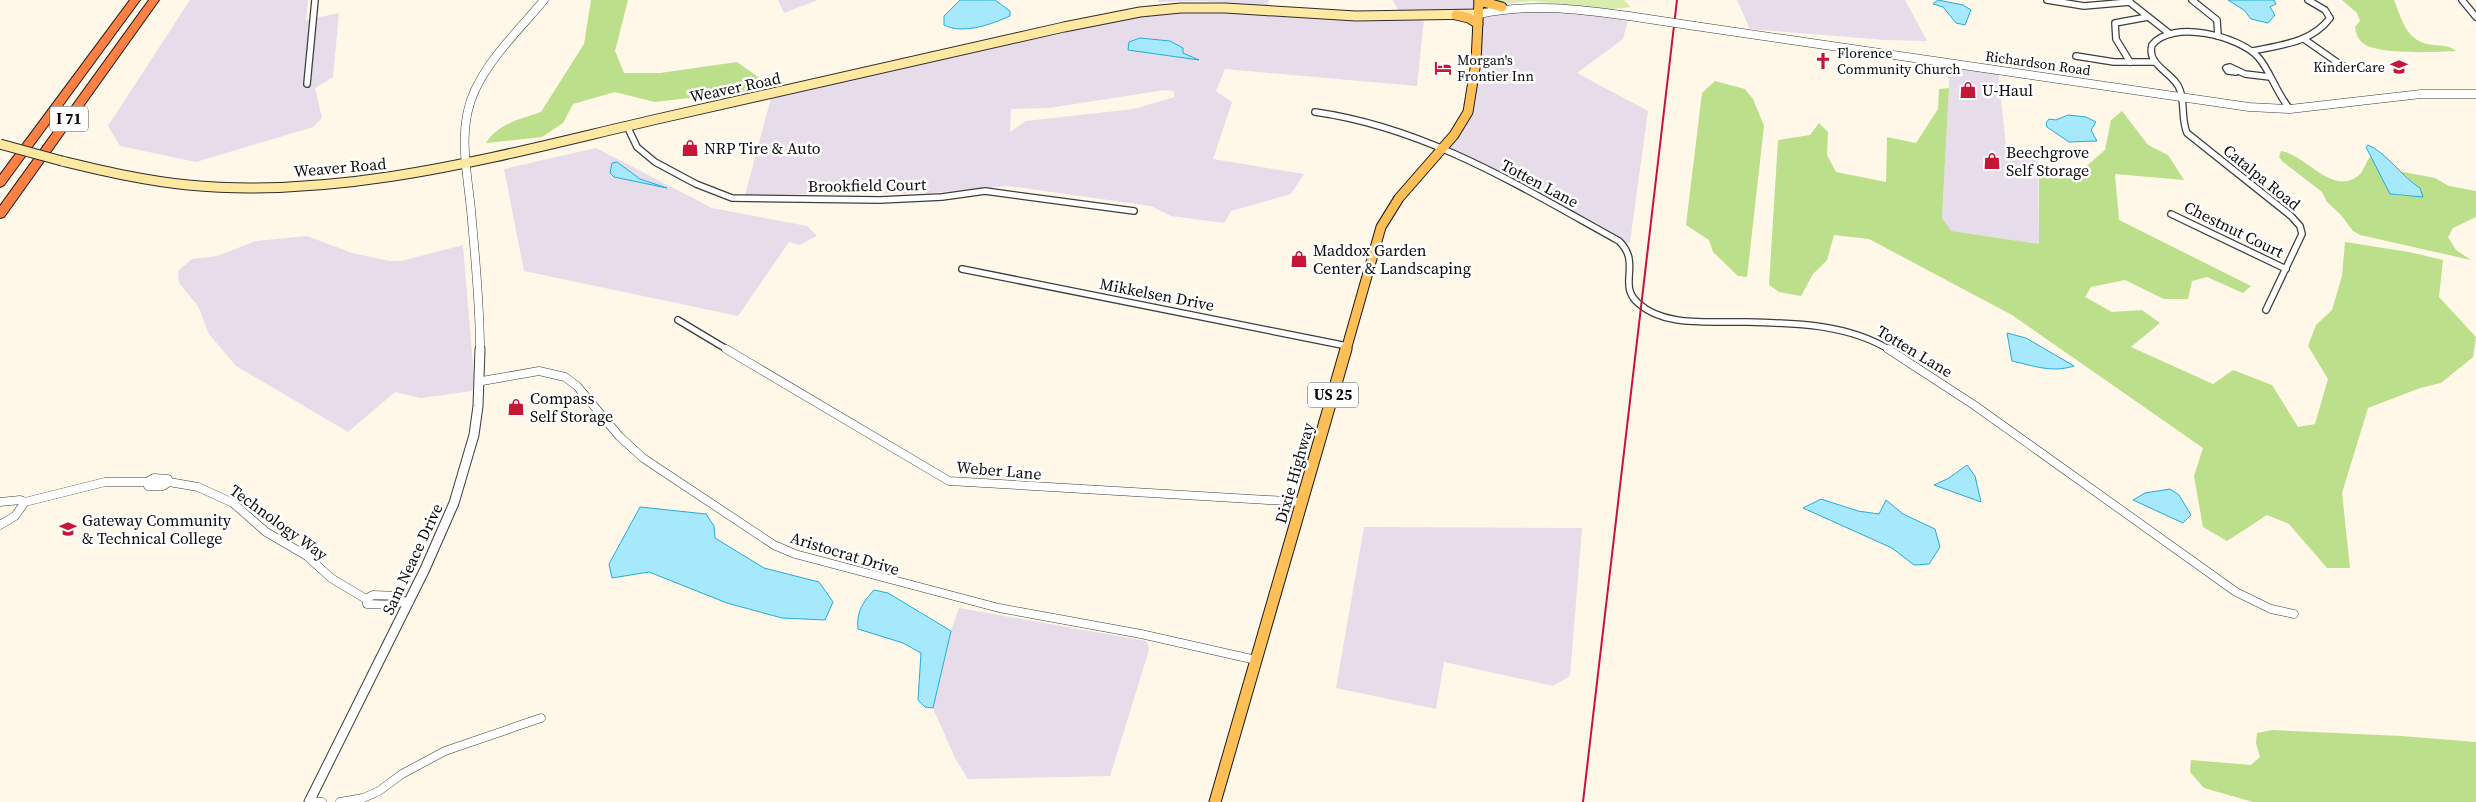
<svg xmlns="http://www.w3.org/2000/svg" width="2476" height="802" font-family="'Source Serif 4',serif">
<style>
.industrial{fill:#e7dcea;fill-rule:evenodd}
.green{fill:#d7ecad}
.forest{fill:#bcdf8b}
.water{fill:#a6e8fc;stroke:#26abda}
.lines{fill:none;stroke-linecap:round;stroke-linejoin:round}
.minor-far1-casing{stroke:#3d3d3d;stroke-width:8}
.minor-casing{stroke:#3d3d3d;stroke-width:9}
.tertiary-far1-casing{stroke:#3d3d3d;stroke-width:9}
.tertiary-casing{stroke:#3d3d3d;stroke-width:11}
.secondary-casing{stroke:#2c2c2c;stroke-width:11}
.primary-far1-casing{stroke:#1b1b1b;stroke-width:11}
.primary-casing{stroke:#1b1b1b;stroke-width:13}
.motorway-casing{stroke:#1b1b1b;stroke-width:2}
.minor-far1{stroke:#fff;stroke-width:5.5}
.minor{stroke:#fff;stroke-width:8}
.tertiary-far1{stroke:#fff;stroke-width:8}
.tertiary{stroke:#fff;stroke-width:9}
.secondary{stroke:#ffe8a2;stroke-width:9}
.primary-far1{stroke:#ffbf57;stroke-width:9}
.primary{stroke:#ffbf57;stroke-width:11}
.motorway{fill:#ff8045;fill-rule:evenodd}
.rail{stroke:#c51637;stroke-width:2}
.tertiary-bridge-casing{stroke:#3d3d3d;stroke-width:9;stroke-linecap:butt}
.secondary-bridge-casing{stroke:#2c2c2c;stroke-width:11;stroke-linecap:butt}
.tertiary-bridge{stroke:#fff;stroke-width:8}
.secondary-bridge{stroke:#ffe8a2;stroke-width:9}
.labels{text-anchor:middle;stroke-width:5;stroke-linejoin:round;paint-order:stroke}
.far-poi-label{font-size:14px;fill:#0a0a0a;stroke:#fff;text-anchor:start}
.far-street-label{font-size:14px;fill:#0a0a0a;stroke:#fff}
.shield{fill:#fff;stroke:#545454;stroke-width:1}
.shield-label{font-size:15px;font-weight:bold;fill:#0a0a0a}
.street-label{font-size:16px;fill:#0a0a0a;stroke:#fff}
.poi-label{font-size:16px;fill:#0a0a0a;stroke:#fff;text-anchor:start}
</style>
<rect width="100%" height="100%" fill="#fff7e7"/>
<g class="industrial">
<polygon points="190,0 308,0 306,20 339,13 333,77 315,88 322,118 313,127 196,162 120,146 108,126"/>
<polygon points="778,0 818,0 784,13"/>
<polygon points="1158,0 1269,0 1268,5 1199,1 1159,2"/>
<polygon points="1393,0 1617,0 1531,1 1468,9 1398,11"/>
<polygon points="1737,0 1905,0 1927,41 1885,40 1750,29"/>
<polygon points="1538,4 1629,16 1623,39 1577,73 1648,111 1630,242 1625,245 1442,148 1464,121 1479,14 1513,6"/>
<path d="M1191,10L1424,19L1417,86L1225,69L1216,91L1232,102L1213,159L1304,174L1291,194L1231,211L1224,223L1171,216L1151,206L1008,186L932,193L745,195L771,98L1095,23ZM1165,90L1173,91L1175,97L1134,109L1026,121L1010,132L1011,109L1049,108Z"/>
<polygon points="1948,62 1998,70 2006,146 2038,151 2039,244 1950,231 1942,218 1949,88"/>
<polygon points="596,148 712,208 807,226 817,236 799,245 789,242 738,316 524,271 504,169"/>
<polygon points="307,236 352,253 390,261 401,261 463,245 474,377 472,391 421,398 395,392 348,432 236,366 209,334 198,306 179,283 178,271 192,259 217,256 256,241"/>
<polygon points="1364,527 1582,528 1570,676 1553,686 1444,662 1436,709 1336,688"/>
<polygon points="959,608 1146,641 1148,644 1149,650 1110,776 968,779 955,758 933,708 951,631"/>
</g>
<polygon class="green" points="1487,0 1624,0 1631,7 1603,10 1532,1 1492,3"/>
<g class="forest">
<path d="M591,0H628L615,51L624,73H660L737,62L761,79L758,90L655,102L615,92L573,104L563,123L542,137L486,143C496,125 522,118 541,112L584,44Z"/>
<path d="M2342,0H2394C2403,23 2407,42 2433,45C2442,46 2449,45 2456,51C2434,52 2382,55 2364,44C2358,40 2356,33 2355,27L2360,21L2357,13Z"/>
<polygon points="1715,81 1745,89 1753,99 1764,126 1747,277 1738,276 1713,252 1709,240 1686,225 1702,93"/>
<polygon points="1949,88 1942,218 1951,231 2039,244 2039,171 2082,170 2105,150 2111,120 2122,111 2148,145 2168,155 2184,180 2115,174 2119,220 2251,286 2243,293 2207,277 2192,281 2188,299 2164,299 2125,280 2091,287 2085,297 2112,312 2142,310 2160,323 2131,347 2213,384 2233,370 2272,385 2298,427 2315,424 2328,379 2308,346 2316,325 2332,310 2342,276 2345,242 2409,252 2443,260 2439,297 2476,337 2473,357 2441,383 2420,388 2368,408 2342,493 2350,568 2327,568 2289,524 2267,515 2227,541 2203,527 2194,476 2203,448 2012,315 1869,239 1834,235 1827,260 1813,274 1801,296 1779,292 1769,285 1778,140 1810,135 1819,123 1828,132 1827,155 1836,172 1886,182 1887,137 1916,143 1938,109 1939,89"/>
<path d="M2281,151C2305,154 2332,196 2358,176C2365,170 2365,162 2371,156L2392,195L2423,197L2420,188C2411,183 2407,175 2398,171L2435,178L2449,186L2476,191V217L2453,228L2448,237L2456,250L2471,260L2360,235L2353,231L2341,215L2327,202L2322,192L2283,162L2279,157Z"/>
<polygon points="2272,730 2401,736 2476,742 2476,802 2253,802 2204,788 2190,772 2191,760 2251,765 2260,757 2256,743 2257,733"/>
</g>
<g class="water">
<path d="M960,0H995L1010,11V16C992,24 963,35 944,25V16Z"/>
<polygon points="1938,0 1963,5 1971,10 1965,25 1956,23 1943,7 1933,4"/>
<polygon points="2228,0 2274,0 2276,4 2270,7 2275,15 2268,23 2251,19 2244,10"/>
<polygon points="1140,38 1170,41 1183,48 1183,53 1199,60 1128,50 1129,42"/>
<polygon points="2068,115 2086,117 2096,122 2091,130 2097,141 2069,142 2047,127 2046,123 2049,119 2056,120"/>
<path d="M2368,145C2386,152 2403,178 2420,188L2423,197L2390,194L2366,147Z"/>
<polygon points="617,162 640,179 667,188 614,177 610,173 612,163"/>
<path d="M2007,333L2026,338L2074,366C2052,373 2034,366 2012,361Z"/>
<polygon points="1967,465 1975,476 1981,502 1934,485 1949,478"/>
<polygon points="2170,489 2179,495 2191,515 2183,523 2133,500 2145,493"/>
<polygon points="1821,499 1858,511 1879,514 1886,500 1903,514 1935,529 1940,547 1929,564 1914,565 1892,548 1803,508"/>
<polygon points="640,507 706,514 714,526 715,538 764,568 819,582 833,602 825,620 782,618 727,603 649,572 612,578 609,564"/>
<path d="M874,590L888,593L951,631L933,708L925,707L918,700L921,653L903,643L858,629C856,612 863,602 874,590Z"/>
</g>
<g class="lines">
<g class="minor-far1-casing">
<g id="minor-far1">
<polyline points="2047,0 2084,6 2130,2"/>
<polyline points="2127,0 2170,34"/>
<polyline points="2192,0 2217,20 2218,36"/>
<polyline points="2462,0 2476,17"/>
<polyline points="2304,39 2341,65"/>
<path d="M2252,51C2281,45 2311,43 2330,18L2325,10L2308,0"/>
<polyline points="2076,56 2114,62 2155,62"/>
<polyline points="2130,62 2116,39 2115,23 2148,17"/>
<polygon points="2341,65 2353,70 2341,69 2339,66"/>
<polyline points="2236,72 2228,71 2226,68 2230,67 2245,74 2270,77"/>
<polyline points="307,84 315,0"/>
<path d="M1315,112C1428,128 1521,187 1619,241C1642,263 1617,285 1638,303C1664,327 1708,321 1741,322C1792,323 1846,323 1890,350"/>
<polyline points="627,126 637,147 655,162 696,184 732,198 880,200 942,197 985,191 1134,211"/>
<polyline points="2171,214 2286,269"/>
<polyline points="962,269 1347,346"/>
<path d="M2266,310L2302,234L2300,226L2291,216L2187,133C2181,119 2185,104 2180,90C2175,73 2146,66 2152,45C2172,19 2239,36 2258,57C2270,70 2276,93 2290,109"/>
<polyline points="678,320 728,350"/>
</g>
</g>
<g class="minor-casing">
<g id="minor">
<polyline points="726,349 949,481 1302,502"/>
<polyline points="1888,349 1974,405 2236,592 2271,609 2294,614"/>
<polyline points="482,381 539,371 565,377 577,386 619,436 643,458 774,545 795,554 999,608 1141,634 1256,660"/>
<polyline points="147,482 148,486 163,486 169,482"/>
<polyline points="0,502 20,500 25,502 105,482 147,482 154,478 168,479 169,482 198,487 233,503 266,532 307,556 331,578 366,599 367,604 395,605 402,601 409,602"/>
<polyline points="0,525 15,516 25,502"/>
<polyline points="366,599 373,595 399,596 402,601"/>
<polyline points="309,801 322,802"/>
<polyline points="340,802 363,798 379,791 402,774 445,751 541,718"/>
</g>
</g>
<g class="tertiary-far1-casing">
<g id="tertiary-far1">
<path d="M1479,14C1530,3 1578,9 1629,16"/>
<polyline points="1695,26 2249,107 2290,109 2421,94 2476,94"/>
<path d="M480,350C480,303 475,256 471,210C467,170 457,128 475,90C491,56 520,29 544,0"/>
</g>
</g>
<g class="tertiary-casing">
<polyline id="tertiary" points="309,802 425,569 454,503 474,435 478,406 480,349"/>
</g>
<g class="secondary-casing">
<path id="secondary" d="M62,161C104,171 145,181 188,185C346,200 501,155 653,120C790,89 927,58 1064,27L1140,12L1181,8H1225L1356,16L1479,14"/>
</g>
<g class="primary-far1-casing">
<g id="primary-far1">
<polyline points="1479,1 1502,7"/>
<polyline points="1456,15 1469,18 1478,24"/>
<polyline points="1346,350 1381,227 1399,198 1454,135 1468,112 1476,62 1479,0"/>
</g>
</g>
<g class="primary-casing">
<polyline id="primary" points="1215,802 1346,349"/>
</g>
<g class="motorway-casing">
<g id="motorway">
<polygon points="130,0 140,0 4,185 0,187 0,175"/>
<polygon points="149,0 159,0 4,217 0,218 0,206"/>
</g>
</g>
<use href="#minor-far1" class="minor-far1"/>
<use href="#minor" class="minor"/>
<use href="#tertiary-far1" class="tertiary-far1"/>
<use href="#tertiary" class="tertiary"/>
<use href="#secondary" class="secondary"/>
<use href="#primary-far1" class="primary-far1"/>
<use href="#primary" class="primary"/>
<use href="#motorway" class="motorway"/>
<polyline class="rail" points="1583,802 1677,0"/>
<g class="tertiary-bridge-casing">
<polyline id="tertiary-bridge" points="1629,16 1695,26"/>
</g>
<g class="secondary-bridge-casing">
<polyline id="secondary-bridge" points="0,144 62,161"/>
</g>
<use href="#tertiary-bridge" class="tertiary-bridge"/>
<use href="#secondary-bridge" class="secondary-bridge"/>
</g>
<defs>
<g id="church-bare" transform="scale(1.35)"><path d="M-1.2-6h2.4v3.5h3.3v2.4h-3.3V6h-2.4V-.1h-3.3v-2.4h3.3Z" fill="#c51637" stroke="#fff" stroke-width="2.5" paint-order="stroke"/></g>
<g id="school-bare" transform="scale(1.35)"><path d="M0-5L7-2L0 1L-7-2ZM-4 1L0 2.5L4 1V4Q0 6-4 4Z" fill="#c51637" stroke="#fff" stroke-width="2.5" paint-order="stroke"/></g>
<g id="hotel-bare" transform="scale(1.35)"><path d="M-6-4.5h1.5V1H6V5H4.5V3h-9V5H-6ZM-4 0a1.8 1.8 0 1 1 3.6 0ZM.5 0V-2.5h3Q6-2.5 6 0Z" fill="#c51637" stroke="#fff" stroke-width="2.5" paint-order="stroke"/></g>
<g id="shop-bare" transform="scale(1.35)"><path d="M-5-2.5h2.3a2.7 3.5 0 0 1 5.4 0H5L5.5 6h-11ZM-1.5-2.5h3a1.5 2.3 0 0 0-3 0Z" fill="#c51637" stroke="#fff" stroke-width="2.5" paint-order="stroke"/></g>
<g id="university-bare" transform="scale(1.35)"><path d="M0-5L7-2L0 1L-7-2ZM-4 1L0 2.5L4 1V4Q0 6-4 4Z" fill="#c51637" stroke="#fff" stroke-width="2.5" paint-order="stroke"/></g>
</defs>
<g fill-rule="evenodd">
<use href="#church-bare" x="1823" y="61"/>
<use href="#school-bare" x="2399" y="67"/>
<use href="#hotel-bare" x="1443" y="68"/>
<use href="#shop-bare" x="1968" y="90"/>
<use href="#shop-bare" x="690" y="148"/>
<use href="#shop-bare" x="1992" y="161"/>
<use href="#shop-bare" x="1299" y="259"/>
<use href="#shop-bare" x="516" y="407"/>
<use href="#university-bare" x="68" y="529"/>
</g>
<g class="labels">
<g class="far-poi-label">
<text x="1837" y="58">Florence<tspan x="1837" dy="16">Community Church</tspan></text>
<text x="1457" y="65">Morgan's<tspan x="1457" dy="16">Frontier Inn</tspan></text>
<text x="2385" y="72" text-anchor="end">KinderCare</text>
</g>
<g class="far-street-label">
<text transform="translate(2038 63) rotate(8)" y="5">Richardson Road</text>
</g>
<g class="shield">
<rect x="50" y="106.5" width="38" height="25" rx="4"/>
<rect x="1308" y="382.5" width="50" height="25" rx="4"/>
</g>
<g class="shield-label">
<text x="69" y="124">I 71</text>
<text x="1333" y="400">US 25</text>
</g>
<g class="street-label">
<text transform="translate(735 87) rotate(-12)" y="6">Weaver Road</text>
<text transform="translate(340 167) rotate(-5)" y="6">Weaver Road</text>
<text transform="translate(2262 177) rotate(39)" y="6">Catalpa Road</text>
<text transform="translate(1540 183) rotate(28)" y="6">Totten Lane</text>
<text transform="translate(867 185) rotate(-1)" y="6">Brookfield Court</text>
<text transform="translate(2234 229) rotate(26)" y="6">Chestnut Court</text>
<text transform="translate(1157 294) rotate(11)" y="6">Mikkelsen Drive</text>
<text transform="translate(1915 351) rotate(31)" y="6">Totten Lane</text>
<text transform="translate(999 470) rotate(5)" y="6">Weber Lane</text>
<text transform="translate(1294 473) rotate(-74)" y="6">Dixie Highway</text>
<text transform="translate(279 522) rotate(36)" y="6">Technology Way</text>
<text transform="translate(845 553) rotate(17)" y="6">Aristocrat Drive</text>
<text transform="translate(412 559) rotate(-65)" y="6">Sam Neace Drive</text>
</g>
<g class="poi-label">
<text x="1982" y="96">U-Haul</text>
<text x="704" y="154">NRP Tire &amp; Auto</text>
<text x="2006" y="158">Beechgrove<tspan x="2006" dy="18">Self Storage</tspan></text>
<text x="1313" y="256">Maddox Garden<tspan x="1313" dy="18">Center &amp; Landscaping</tspan></text>
<text x="530" y="404">Compass<tspan x="530" dy="18">Self Storage</tspan></text>
<text x="82" y="526">Gateway Community<tspan x="82" dy="18">&amp; Technical College</tspan></text>
</g>
</g>
</svg>
